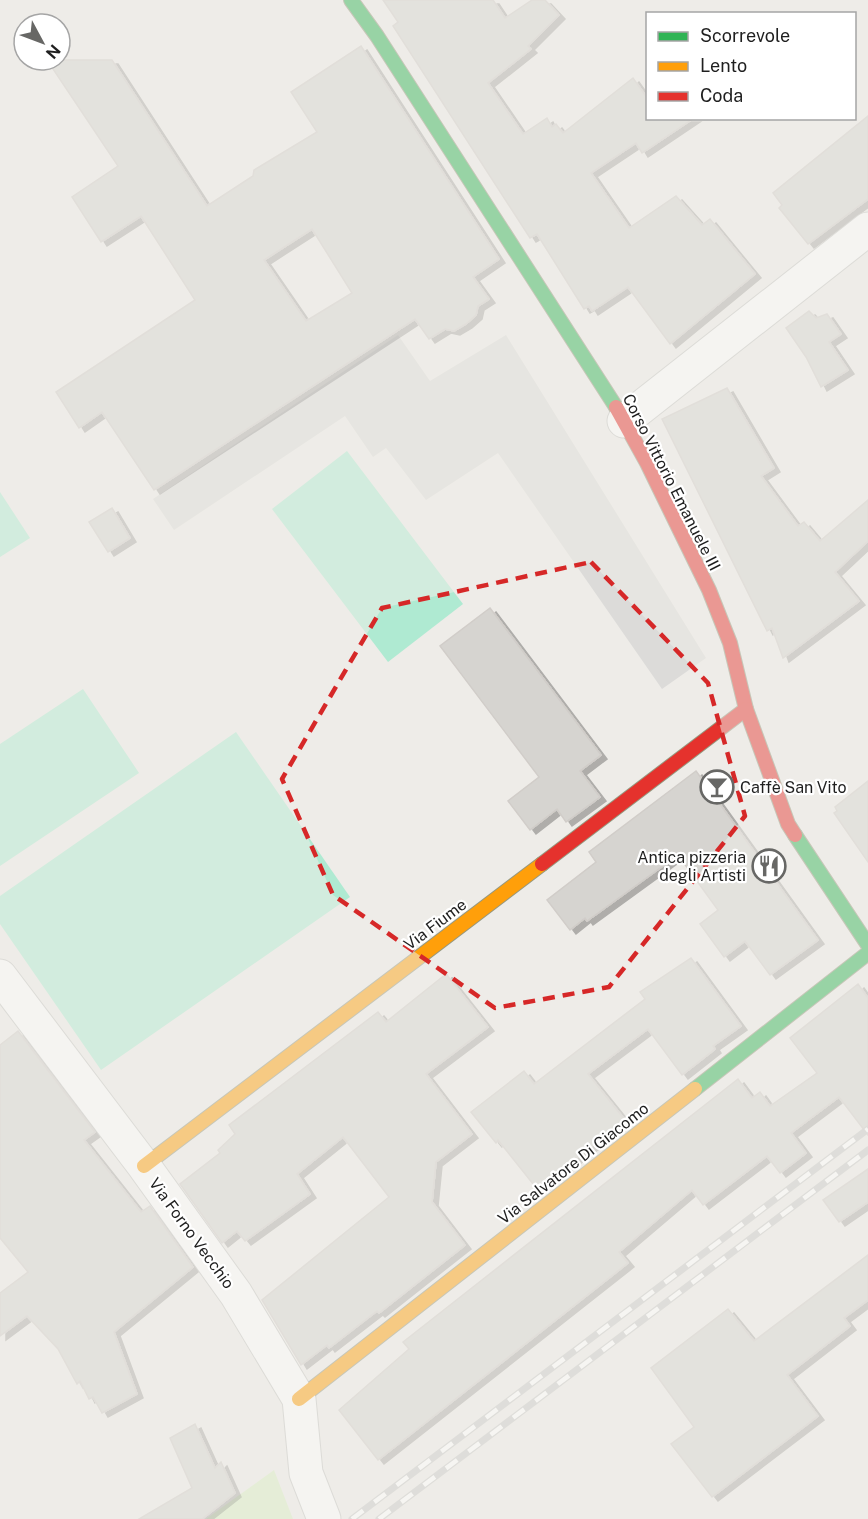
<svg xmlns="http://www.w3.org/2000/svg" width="868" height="1519" font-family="'Public Sans',sans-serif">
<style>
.religious{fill:#dcdbd9}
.grass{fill:#d9eec4}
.pitch{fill:#afead2}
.building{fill:#d6d4d0;stroke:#d1cdc9;stroke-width:1.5;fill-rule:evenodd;filter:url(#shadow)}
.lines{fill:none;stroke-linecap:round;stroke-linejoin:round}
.street-casing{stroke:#c6c6c4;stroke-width:35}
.fast-casing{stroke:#96987f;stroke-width:16}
.slow-casing{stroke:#96987f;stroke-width:16}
.jam-casing{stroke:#96987f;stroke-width:16}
.street{stroke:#fcfcfc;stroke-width:33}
.fast{stroke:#30b455;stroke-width:14}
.slow{stroke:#ff9f0a;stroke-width:14}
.jam{stroke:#e5322d;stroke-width:14}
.rail-casing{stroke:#cbcbca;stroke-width:7}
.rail{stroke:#fff;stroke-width:4.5;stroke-dasharray:14;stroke-linecap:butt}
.marked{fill:none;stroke:#d62828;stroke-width:4.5;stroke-dasharray:12 8;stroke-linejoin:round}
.labels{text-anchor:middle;stroke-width:4.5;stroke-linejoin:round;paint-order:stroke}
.street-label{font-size:16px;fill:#1f1f1f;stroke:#fff}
.poi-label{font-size:16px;fill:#1f1f1f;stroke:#fff;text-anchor:start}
</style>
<defs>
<filter id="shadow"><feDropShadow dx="6" dy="4" stdDeviation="0" flood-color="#0004"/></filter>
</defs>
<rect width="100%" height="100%" fill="#eeece8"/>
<polygon class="religious" points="398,335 430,381 506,335 706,658 662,689 498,453 426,500 386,448 373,457 345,416 174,530 153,499"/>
<polygon class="grass" points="274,1470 293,1519 206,1519"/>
<g class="pitch">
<polygon points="347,451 463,604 388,662 272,509"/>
<polygon points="0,492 30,538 0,557"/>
<polygon points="83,689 139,773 0,866 0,744"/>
<polygon points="236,732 350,897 101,1070 0,924 0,896"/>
</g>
<g class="building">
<polygon points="383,0 493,0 505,18 532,0 545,0 559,15 528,46 531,49 488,83 523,134 547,118 552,127 556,124 563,133 633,78 648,99 648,118 694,118 642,153 636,143 591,173 629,228 676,196 702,225 710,219 755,274 670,344 628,287 592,311 589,306 584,309 537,234 530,238 393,26 398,22"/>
<path d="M361,46L499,259L473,277L489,299L478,306L476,315L466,324L454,331L445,329L429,339L415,319L154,490L102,412L79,428L56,392L195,300L141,216L101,242L72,197L118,166L47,60H112L207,206L253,176L254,170L317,132L291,92ZM312,229L352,293L306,321L264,260Z"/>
<polygon points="868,116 868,199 808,244 779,208 782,205 773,193"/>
<polygon points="809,311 816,318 827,314 841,334 829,342 848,370 821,387 806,357 786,328"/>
<polygon points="727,388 774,468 761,476 798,526 804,522 820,541 868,500 868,541 835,572 859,601 783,658 772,628 767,631 662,419"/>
<polygon points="112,508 130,538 108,552 89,522"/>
<polygon points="490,608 601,755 580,771 600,797 566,822 557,809 530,830 508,801 539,777 440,646"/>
<polygon points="696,771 818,940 770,975 745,941 724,957 700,924 718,910 678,855 587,921 585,918 570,930 547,900 596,862 589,852"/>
<polygon points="868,781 868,862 834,813 837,811 835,807"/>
<polygon points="691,958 741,1026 713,1046 715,1049 682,1075 648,1029 588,1074 625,1120 537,1189 498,1140 496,1143 471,1112 524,1071 534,1084 645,999 640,992"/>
<polygon points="446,974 488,1027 426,1074 472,1134 436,1162 432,1202 465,1245 379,1313 377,1311 329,1348 327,1345 301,1365 262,1300 389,1197 343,1137 297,1174 310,1194 245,1241 237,1231 222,1243 180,1184 220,1153 218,1150 235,1134 229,1125 378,1012 386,1022"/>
<polygon points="858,984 868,998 868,1135 839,1097 791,1133 806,1153 780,1173 767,1156 703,1205 692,1190 619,1252 628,1263 378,1460 339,1410 409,1349 403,1342 738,1079 752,1098 760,1092 770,1106 817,1073 790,1038"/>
<polygon points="18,1031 95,1132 84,1140 141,1212 150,1206 193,1267 114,1332 137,1394 102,1413 93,1397 89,1399 80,1381 77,1384 58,1349 27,1316 0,1336 0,1293 28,1272 0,1238 0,1045"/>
<polygon points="868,1169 868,1202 839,1222 823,1200"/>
<polygon points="868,1255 868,1300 844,1318 850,1326 787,1375 818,1416 712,1497 671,1444 694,1427 651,1368 728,1309 754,1341"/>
<polygon points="195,1424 215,1468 221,1462 235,1493 202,1519 139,1519 192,1488 170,1438"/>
</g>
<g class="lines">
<g class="street-casing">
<g id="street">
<polyline points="624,421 868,229"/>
<polyline points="0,976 144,1166 236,1294 299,1399 306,1473 324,1519"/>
</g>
</g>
<g class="fast-casing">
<g id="fast">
<polyline points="351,0 377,36 616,407"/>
<polyline points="795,835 868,945"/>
<polyline points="695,1089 868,953"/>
</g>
</g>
<g class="slow-casing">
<g id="slow">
<polyline points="144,1166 542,864"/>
<polyline points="299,1399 695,1089"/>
</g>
</g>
<g class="jam-casing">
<g id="jam">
<polyline points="616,407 647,463 709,590 730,643 746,709 788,824 795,835"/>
<polyline points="542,864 746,709"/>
</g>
</g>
<use href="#street" class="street"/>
<use href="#fast" class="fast"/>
<use href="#slow" class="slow"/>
<use href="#jam" class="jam"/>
<g class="rail-casing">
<g id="rail">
<polyline points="352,1519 868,1129"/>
<polyline points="379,1519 868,1150"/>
</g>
</g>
<use href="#rail" class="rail"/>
</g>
<path d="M0 0H868V1519H0ZM591,562L708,683L745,816L609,987L495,1008L333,895L282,779L382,608Z" fill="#eeece8" fill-opacity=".55" fill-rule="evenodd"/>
<path class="marked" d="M591,562L708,683L745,816L609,987L495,1008L333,895L282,779L382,608Z"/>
<defs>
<g id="bar-ring" transform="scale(1.725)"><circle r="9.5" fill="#fff" stroke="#676765" stroke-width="1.5"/><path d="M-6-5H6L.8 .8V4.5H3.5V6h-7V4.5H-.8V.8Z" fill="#676765"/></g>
<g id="restaurant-ring" transform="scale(1.725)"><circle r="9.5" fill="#fff" stroke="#676765" stroke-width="1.5"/><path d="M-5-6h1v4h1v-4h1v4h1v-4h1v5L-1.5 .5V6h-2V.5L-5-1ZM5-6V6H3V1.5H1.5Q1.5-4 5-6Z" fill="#676765"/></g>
</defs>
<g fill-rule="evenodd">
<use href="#bar-ring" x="717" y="787"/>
<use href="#restaurant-ring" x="769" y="866"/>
</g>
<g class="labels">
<g class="street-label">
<text transform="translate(672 482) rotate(63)" y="6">Corso Vittorio Emanuele III</text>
<text transform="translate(435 924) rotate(-37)" y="6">Via Fiume</text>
<text transform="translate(573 1163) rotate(-38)" y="6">Via Salvatore Di Giacomo</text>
<text transform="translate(192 1233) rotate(54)" y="6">Via Forno Vecchio</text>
</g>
<g class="poi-label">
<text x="740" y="793">Caffè San Vito</text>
<text x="746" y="863" text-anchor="end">Antica pizzeria<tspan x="746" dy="18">degli Artisti</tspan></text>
</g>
</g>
<rect x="646" y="12" width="210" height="108" fill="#ffffff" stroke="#a5a5a5" stroke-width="1.5"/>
<rect x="658" y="32" width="30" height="9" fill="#30b455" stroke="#a5a5a5" stroke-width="1.5"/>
<text x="700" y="42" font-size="18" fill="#1f1f1f">Scorrevole</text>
<rect x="658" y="62" width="30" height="9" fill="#ff9f0a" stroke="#a5a5a5" stroke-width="1.5"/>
<text x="700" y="72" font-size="18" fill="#1f1f1f">Lento</text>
<rect x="658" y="92" width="30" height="9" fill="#e5322d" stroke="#a5a5a5" stroke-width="1.5"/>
<text x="700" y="102" font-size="18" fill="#1f1f1f">Coda</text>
<g transform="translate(42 42) rotate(131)"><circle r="28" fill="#ffffff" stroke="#a5a5a5" stroke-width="1.5"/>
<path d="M0-4.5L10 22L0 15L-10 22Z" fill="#676765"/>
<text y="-9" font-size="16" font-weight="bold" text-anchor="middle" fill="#1f1f1f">N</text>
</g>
</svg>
